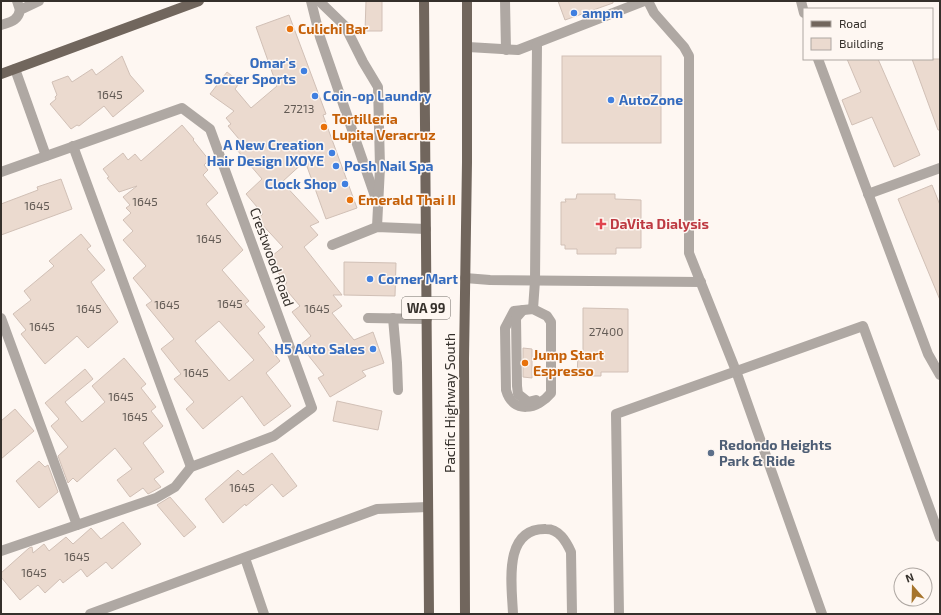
<svg xmlns="http://www.w3.org/2000/svg" width="941" height="615" font-family="'Exo 2',sans-serif">
<style>
.building{fill:#ebdacf;stroke:#d1c0b6;fill-rule:evenodd}
.lines{fill:none;stroke-linecap:round;stroke-linejoin:round}
.minor{stroke:#afa8a3;stroke-width:10}
.major{stroke:#71665d;stroke-width:10}
.shop-dot{fill:#3f7fe0;stroke:#fef7f2;stroke-width:1.5}
.food-dot{fill:#e8710a;stroke:#fef7f2;stroke-width:1.5}
.health-dot{fill:#e0444e;stroke:#fef7f2;stroke-width:1.5}
.service-dot{fill:#5c6f8a;stroke:#fef7f2;stroke-width:1.5}
.labels{text-anchor:middle;stroke-width:3;stroke-linejoin:round;paint-order:stroke}
.number-label{font-size:12px;fill:#625a54}
.shield{fill:#fef7f2;stroke:#716c67;stroke-width:1}
.shield-label{font-size:13px;font-weight:bold;fill:#35302b}
.shop-label{font-size:14px;font-weight:bold;fill:#366cbe;stroke:#fef7f2;text-anchor:start}
.food-label{font-size:14px;font-weight:bold;fill:#c56008;stroke:#fef7f2;text-anchor:start}
.health-label{font-size:14px;font-weight:bold;fill:#be3a42;stroke:#fef7f2;text-anchor:start}
.street-label{font-size:14px;fill:#35302b;stroke:#fef7f2}
.service-label{font-size:14px;font-weight:bold;fill:#4e5e75;stroke:#fef7f2;text-anchor:start}
</style>
<rect width="100%" height="100%" fill="#fef7f2"/>
<g class="building">
<polygon points="366,1 382,1 382,31 365,31"/>
<polygon points="558,1 613,1 613,3 565,20"/>
<polygon points="289,15 326,114 323,115 357,208 326,219 305,161 282,182 319,222 310,226 318,235 304,247 342,295 333,295 342,306 332,313 354,340 373,332 384,363 362,371 366,376 330,397 318,378 324,375 300,345 311,336 292,312 300,306 283,286 287,283 267,260 283,247 257,219 263,214 246,194 262,179 237,150 244,145 228,126 231,124 226,118 234,111 210,94 227,72 240,82 235,89 251,108 277,86 256,27"/>
<polygon points="122,56 130,75 144,91 113,117 104,106 79,126 77,125 71,129 50,104 56,99 55,97 57,95 52,82 68,76 72,82 92,69 96,75"/>
<rect x="562" y="56" width="99" height="87"/>
<polygon points="847,59 878,59 920,155 894,167 872,117 852,125 842,100 861,92"/>
<polygon points="912,59 940,59 940,130 938,130"/>
<path d="M182,125L194,139L193,140L209,160L204,165L208,170L203,175L218,193L206,204L243,250L222,270L249,301L245,304L265,327L258,333L280,361L266,373L291,406L264,426L242,396L203,429L186,409L194,402L174,379L181,374L161,349L174,339L146,305L152,301L133,278L146,266L123,240L133,231L123,220L131,213L126,208L130,205L123,197L137,186L119,192L107,178L109,177L103,169L123,153L128,160L135,154L141,161ZM219,321L254,360L229,381L195,341Z"/>
<polygon points="61,179 72,209 1,235 1,204 38,190 37,187"/>
<polygon points="932,185 940,205 940,300 898,199"/>
<polygon points="577,194 615,194 615,199 641,200 641,248 616,248 616,254 577,254 577,249 565,249 565,245 561,245 561,202 566,202 565,199 576,199"/>
<polygon points="81,234 91,246 87,249 105,270 91,282 118,322 88,348 77,336 45,364 21,334 26,330 13,314 31,300 24,291 54,266 49,261"/>
<polygon points="344,262 396,263 395,296 344,295"/>
<polygon points="583,308 628,309 628,372 601,372 601,376 577,376 578,355 583,355"/>
<polygon points="523,348 532,349 532,378 523,377"/>
<polygon points="124,358 146,384 141,388 156,407 151,411 163,426 143,443 164,472 154,479 161,487 148,494 143,488 130,497 117,480 132,469 115,448 77,482 73,478 68,483 58,456 68,447 51,426 59,419 45,403 85,369 93,379 65,402 82,422 105,402 92,386"/>
<polygon points="337,401 382,411 378,430 333,421"/>
<polygon points="15,409 34,431 1,459 1,421"/>
<polygon points="272,453 297,486 283,497 272,484 246,506 245,504 223,523 205,499 238,470 243,475"/>
<polygon points="39,461 45,467 48,465 58,492 39,508 16,481"/>
<polygon points="170,497 196,527 184,537 157,505"/>
<polygon points="123,522 141,544 112,569 106,562 87,577 81,569 63,583 60,579 45,593 38,585 20,600 1,577 1,573 29,548 32,547 33,553 44,544 49,551 66,537 73,544 91,528 101,539"/>
</g>
<g class="lines">
<g class="minor">
<polyline points="17,1 20,10"/>
<polyline points="311,1 320,37 376,199"/>
<polyline points="319,1 345,26 363,62 378,87 380,167 377,227"/>
<polyline points="505,1 506,50"/>
<polyline points="648,1 654,13 684,47 689,56 689,253 736,371 822,614"/>
<polyline points="801,1 804,13"/>
<path d="M1,25C10,22 18,21 20,10L39,1"/>
<polyline points="468,47 518,50 644,1"/>
<polyline points="818,59 928,354 940,375"/>
<polyline points="15,69 46,156"/>
<polyline points="73,146 191,467"/>
<polyline points="1,172 182,108 210,129 312,408 274,436 191,467 175,487 156,498 1,551"/>
<polyline points="868,194 940,168"/>
<polyline points="332,245 377,227 426,229"/>
<polyline points="465,278 490,280 701,282"/>
<polyline points="533,309 535,281 537,44"/>
<path d="M533,309L547,316L551,322V393C538,409 513,415 506,390L505,328L514,311Z"/>
<polyline points="523,310 516,318 517,386 518,394 528,402 536,400"/>
<polyline points="1,318 77,525"/>
<polyline points="368,318 427,319"/>
<polyline points="393,318 397,363 398,390"/>
<polyline points="245,558 264,614"/>
<polyline points="90,614 377,509 428,507"/>
<path d="M513,614C512,586 502,528 546,529C559,529 566,541 571,552L572,614"/>
<polyline points="619,614 616,414 863,326 940,537"/>
</g>
<g class="major">
<polyline points="424,1 429,614"/>
<polyline points="1,74 199,1"/>
<polyline points="465,614 464,359 467,162 467,1"/>
</g>
</g>
<g class="shop-dot">
<circle cx="574" cy="13" r="4"/>
<circle cx="304" cy="71" r="4"/>
<circle cx="315" cy="96" r="4"/>
<circle cx="611" cy="100" r="4"/>
<circle cx="332" cy="153" r="4"/>
<circle cx="336" cy="166" r="4"/>
<circle cx="345" cy="184" r="4"/>
<circle cx="370" cy="279" r="4"/>
<circle cx="373" cy="349" r="4"/>
</g>
<g class="food-dot">
<circle cx="290" cy="29" r="4"/>
<circle cx="324" cy="127" r="4"/>
<circle cx="350" cy="200" r="4"/>
<circle cx="525" cy="363" r="4"/>
</g>
<path class="health-dot" d="M599 218h4v4h4v4h-4v4h-4v-4h-4v-4h4z"/>
<circle class="service-dot" cx="711" cy="453" r="4"/>
<g class="labels">
<g class="number-label">
<text x="110" y="99">1645</text>
<text x="299" y="113">27213</text>
<text x="145" y="206">1645</text>
<text x="37" y="210">1645</text>
<text x="209" y="243">1645</text>
<text x="230" y="308">1645</text>
<text x="167" y="309">1645</text>
<text x="89" y="313">1645</text>
<text x="317" y="313">1645</text>
<text x="42" y="331">1645</text>
<text x="606" y="336">27400</text>
<text x="196" y="377">1645</text>
<text x="121" y="401">1645</text>
<text x="135" y="421">1645</text>
<text x="242" y="492">1645</text>
<text x="77" y="561">1645</text>
<text x="34" y="577">1645</text>
</g>
<rect class="shield" x="402" y="297" width="48" height="22" rx="3"/>
<g class="shield-label">
<text x="426" y="313">WA 99</text>
</g>
<g class="shop-label">
<text x="582" y="18">ampm</text>
<text x="296" y="68" text-anchor="end">Omar's<tspan x="296" dy="16">Soccer Sports</tspan></text>
<text x="323" y="101">Coin-op Laundry</text>
<text x="619" y="105">AutoZone</text>
<text x="324" y="150" text-anchor="end">A New Creation<tspan x="324" dy="16">Hair Design IXOYE</tspan></text>
<text x="344" y="171">Posh Nail Spa</text>
<text x="337" y="189" text-anchor="end">Clock Shop</text>
<text x="378" y="284">Corner Mart</text>
<text x="365" y="354" text-anchor="end">H5 Auto Sales</text>
</g>
<g class="food-label">
<text x="298" y="34">Culichi Bar</text>
<text x="332" y="124">Tortilleria<tspan x="332" dy="16">Lupita Veracruz</tspan></text>
<text x="358" y="205">Emerald Thai II</text>
<text x="533" y="360">Jump Start<tspan x="533" dy="16">Espresso</tspan></text>
</g>
<g class="health-label">
<text x="610" y="229">DaVita Dialysis</text>
</g>
<g class="street-label">
<text transform="translate(272 257) rotate(70)" y="5">Crestwood Road</text>
<text transform="translate(450 403) rotate(-90)" y="5">Pacific Highway South</text>
</g>
<g class="service-label">
<text x="719" y="450">Redondo Heights<tspan x="719" dy="16">Park &amp; Ride</tspan></text>
</g>
</g>
<rect width="941" height="615" fill="none" stroke="#35302b" stroke-width="4"/>
<rect x="803" y="8" width="130" height="52" fill="#fef7f2" stroke="#aea7a2"/>
<rect x="811" y="21" width="20" height="6" fill="#71665d" stroke="#aea7a2"/>
<text x="839" y="28" font-size="12" fill="#35302b">Road</text>
<rect x="811" y="38" width="20" height="12" fill="#ebdacf" stroke="#aea7a2"/>
<text x="839" y="48" font-size="12" fill="#35302b">Building</text>
<g transform="translate(913 587) rotate(340)"><circle r="19" fill="#fef7f2" stroke="#aea7a2"/>
<path d="M0-3L7 15L0 10L-7 15Z" fill="#a6742b"/>
<text y="-6" font-size="11" font-weight="bold" text-anchor="middle" fill="#35302b">N</text>
</g>
</svg>
